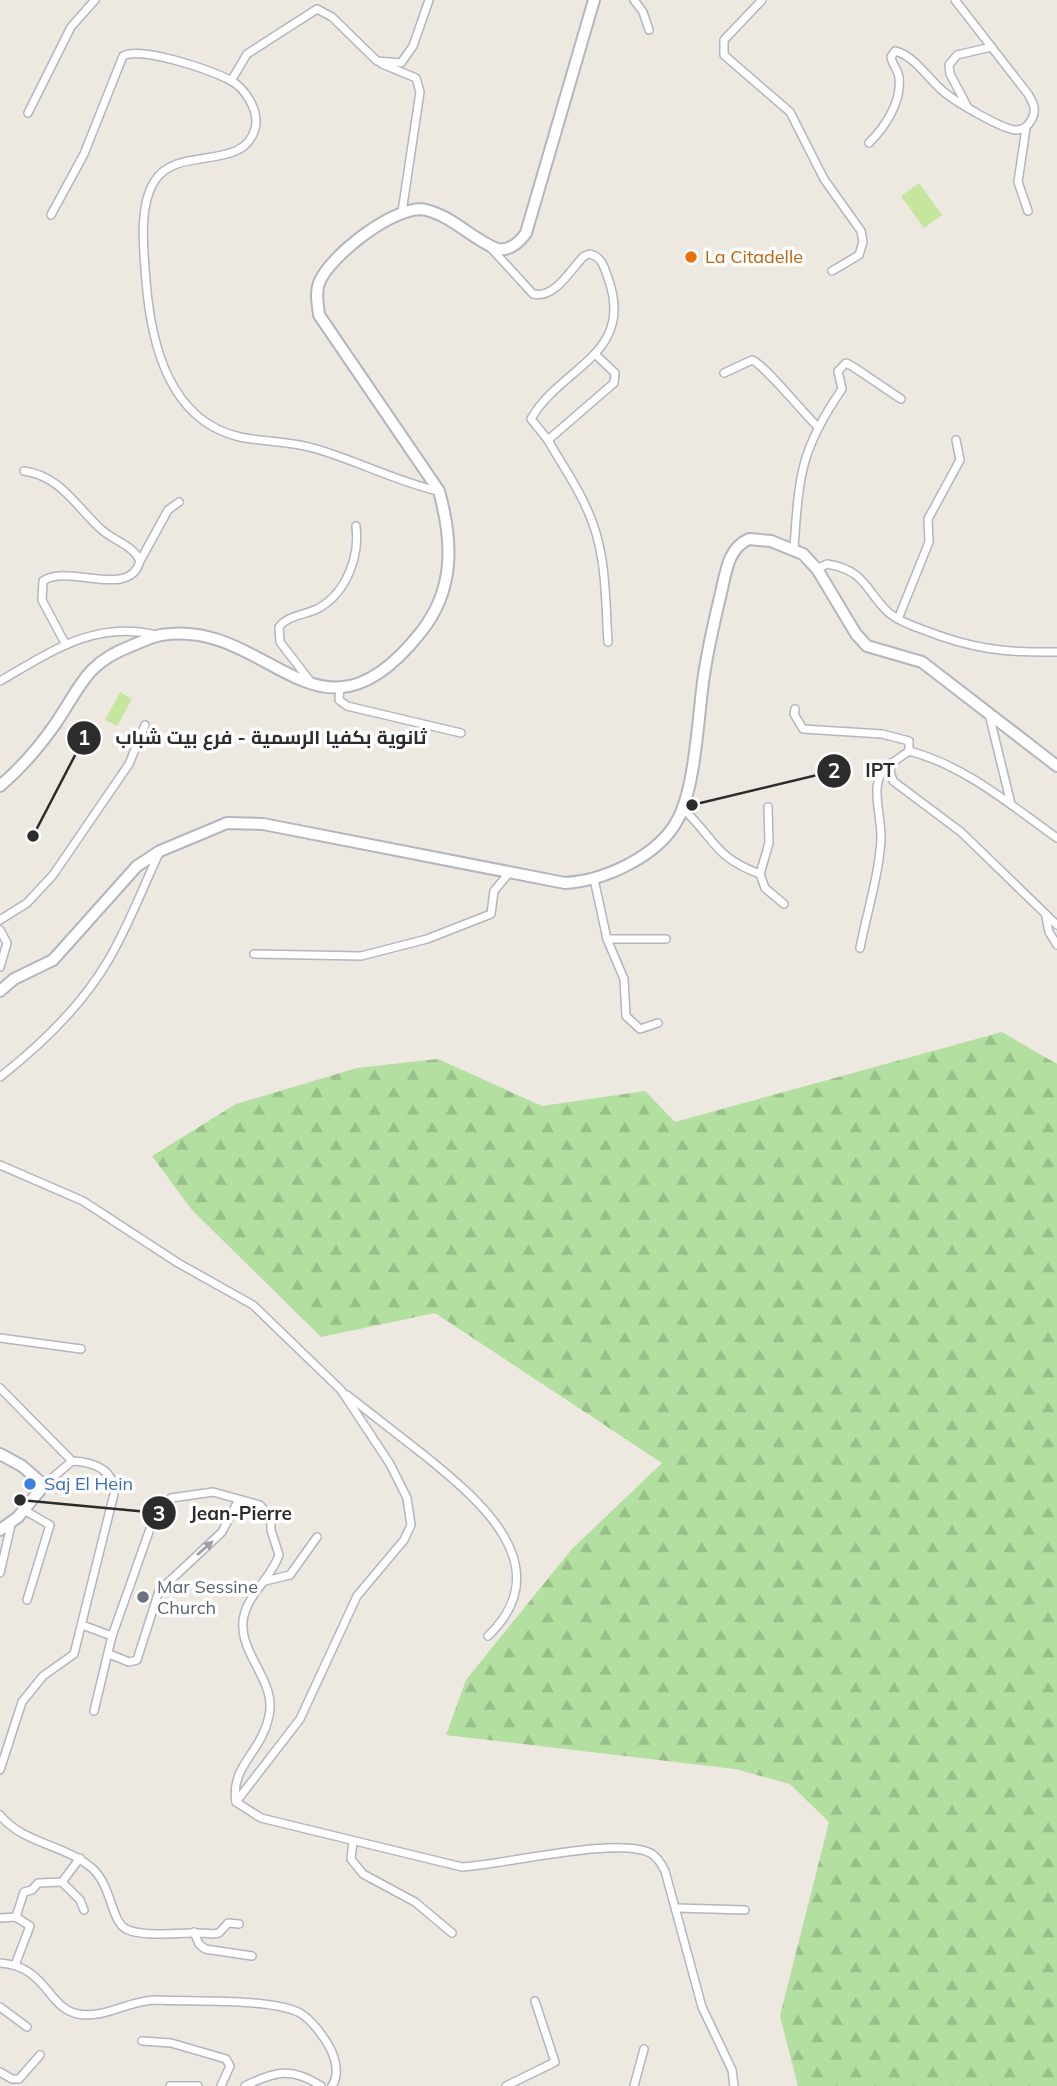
<svg xmlns="http://www.w3.org/2000/svg" width="1057" height="2086" font-family="Mulish,Cairo,sans-serif">
<style>
.forest{fill:url(#forest-firs)}
.pitch{fill:#c4e69d}
.lines{fill:none;stroke-linecap:round;stroke-linejoin:round}
.street-casing{stroke:#b3b5bf;stroke-width:10}
.secondary-casing{stroke:#b3b5bf;stroke-width:14}
.street{stroke:#fff;stroke-width:7}
.secondary{stroke:#fff;stroke-width:10}
.oneway{fill:#a0a0a0}
.food-dot{fill:#e8710a;stroke:#fff;stroke-width:2.5}
.shop-dot{fill:#3f7fe0;stroke:#fff;stroke-width:2.5}
.worship-dot{fill:#6b7280;stroke:#fff;stroke-width:2.5}
.labels{text-anchor:middle;stroke-width:7;stroke-linejoin:round;paint-order:stroke}
.food-label{font-size:18px;fill:#c56008;stroke:#fff;text-anchor:start}
.shop-label{font-size:18px;fill:#366cbe;stroke:#fff;text-anchor:start}
.worship-label{font-size:18px;fill:#5b616d;stroke:#fff;text-anchor:start}
.leader{fill:none;stroke:#2c2c2c;stroke-width:2.5}
.callout-dot{fill:#2c2c2c;stroke:#fff;stroke-width:2.5}
.mark-label{font-size:21px;text-anchor:middle;font-weight:bold;fill:#fff}
.callout-label{font-size:19px;text-anchor:middle;font-weight:bold;fill:#2c2c2c;stroke:#fff;stroke-width:7;stroke-linejoin:round;paint-order:stroke}
</style>
<defs>
<pattern id="forest-firs" width="22" height="20" patternUnits="userSpaceOnUse" patternTransform="scale(1.75)"><rect width="22" height="20" fill="#b3dfa0"/><path d="M5 1l3.5 6h-7zM16 11l3.5 6h-7z" fill="#9ac08a"/></pattern>
</defs>
<rect width="100%" height="100%" fill="#ede8e0"/>
<polygon class="forest" points="1002,1032 1057,1064 1057,2086 798,2086 780,2016 829,1822 790,1784 735,1769 446,1735 466,1680 572,1549 662,1463 435,1313 321,1337 192,1210 152,1156 236,1104 357,1068 438,1059 542,1106 645,1091 675,1122"/>
<g class="pitch">
<polygon points="919,183 942,215 924,228 901,196"/>
<polygon points="120,692 132,699 117,726 105,720"/>
</g>
<g class="lines">
<g class="street-casing">
<g id="street">
<polyline points="634,0 643,12 649,30"/>
<polyline points="762,0 724,40 724,55 790,112 824,179 861,231 863,242 859,255 832,271"/>
<polyline points="382,64 416,78 420,92 402,212"/>
<polyline points="231,81 247,54 317,9 332,17 377,61 401,63 413,46 429,0"/>
<polyline points="967,106 950,74 949,65 957,55 991,47"/>
<polyline points="28,113 71,27 95,0"/>
<polyline points="1026,128 1018,182 1028,211"/>
<path d="M869,143C885,127 902,102 899,77C898,70 892,64 891,57L895,51C914,55 929,80 944,92C956,102 1000,128 1015,130C1024,130 1028,126 1032,119C1037,109 1033,103 1028,94L955,0"/>
<path d="M51,215L84,154L123,56C142,46 210,70 230,80C245,88 260,111 255,129C242,173 176,144 154,182C138,208 144,252 146,281C151,344 169,421 240,437C264,442 289,441 313,448C356,460 395,481 438,491"/>
<path d="M490,247L533,294C555,299 570,270 584,256L590,254C602,257 604,267 608,278C636,355 560,367 531,419L548,440L614,383L615,373L596,355"/>
<path d="M724,373L752,360C765,365 802,412 817,426"/>
<path d="M548,440C560,462 576,484 586,507C607,550 605,596 608,642"/>
<path d="M24,471C61,476 76,507 102,530C114,541 133,545 140,561C130,600 67,563 43,581L42,600L66,645"/>
<path d="M794,548C799,476 800,450 842,389L838,371L846,363L852,366L901,399"/>
<polyline points="140,561 168,510 179,502"/>
<path d="M817,569L827,564C866,570 866,592 889,613C899,621 912,626 924,630C972,649 1006,653 1057,652"/>
<polyline points="898,619 929,542 928,519 960,460 956,440"/>
<path d="M0,681C52,651 95,620 157,635"/>
<path d="M310,681L280,642L279,627C288,615 306,615 319,608C347,592 360,555 356,526"/>
<polyline points="340,687 339,700 347,706 461,733"/>
<polyline points="795,709 794,714 803,729 882,734 909,741 909,751"/>
<polyline points="989,714 1011,804"/>
<path d="M682,808C715,838 713,857 760,874L765,888L784,904"/>
<path d="M1057,838C1012,806 964,765 909,751L892,763L890,771L893,781L961,832L1057,925"/>
<polyline points="760,874 769,843 768,807"/>
<polyline points="594,879 607,939 624,979 626,1016 640,1029 658,1023"/>
<polyline points="1046,917 1049,932 1057,945"/>
<polyline points="0,920 27,903 53,875 129,764 145,725"/>
<polyline points="0,930 7,943 0,967"/>
<polyline points="607,939 666,939"/>
<path d="M860,948C867,912 879,875 881,839C882,813 866,779 891,763"/>
<polyline points="254,954 361,956 427,939 491,914 494,891 509,873"/>
<path d="M0,1077C42,1044 82,1006 109,959C129,925 143,887 160,851"/>
<polyline points="0,1165 83,1201 178,1263 253,1305 341,1390 390,1464 407,1498 411,1525 404,1540 357,1596 300,1719 236,1802"/>
<polyline points="0,1338 81,1349"/>
<polyline points="0,1388 72,1461"/>
<path d="M347,1395C373,1415 398,1435 424,1455C478,1499 561,1566 488,1636"/>
<polyline points="24,1510 50,1525 27,1600"/>
<polyline points="0,1573 11,1525"/>
<polyline points="265,1581 290,1575 317,1537"/>
<polyline points="82,1625 112,1636 94,1711"/>
<path d="M112,1636L156,1512L171,1498L213,1492L260,1505L271,1518V1530L279,1555C271,1579 246,1595 243,1621C240,1656 277,1681 269,1716C262,1752 230,1766 236,1802L261,1818L462,1867C502,1865 622,1835 652,1854C658,1858 662,1865 665,1871L702,2007L732,2070L734,2086"/>
<polyline points="109,1654 129,1662 137,1660 159,1591 222,1532 238,1501"/>
<path d="M0,1770L22,1702L43,1676L74,1654L114,1494C115,1469 93,1462 72,1461L44,1485"/>
<path d="M0,1815C23,1844 65,1844 93,1869C112,1887 111,1921 126,1929C147,1939 188,1930 212,1934L219,1933L228,1923L239,1924"/>
<polyline points="353,1841 351,1859 363,1874 415,1902 452,1933"/>
<polyline points="62,1882 80,1900 84,1910"/>
<polyline points="677,1908 745,1910"/>
<polyline points="16,1917 24,1892 32,1890 38,1883 62,1882 80,1858"/>
<polyline points="0,1918 16,1917 30,1926 15,1965"/>
<polyline points="194,1932 199,1944 205,1949 252,1956"/>
<path d="M0,1963C47,1966 47,2008 78,2014C105,2019 129,2000 156,2000C192,2002 270,1998 300,2013C312,2020 325,2038 331,2050C336,2061 339,2075 332,2086"/>
<polyline points="0,2007 27,2027"/>
<polyline points="142,2041 171,2043 226,2059 230,2066 221,2086"/>
<polyline points="0,2072 12,2079 19,2079 40,2055"/>
<polyline points="170,2086 198,2086"/>
<path d="M245,2086C275,2071 292,2067 321,2086"/>
<polyline points="506,2086 555,2062 535,2001"/>
<polyline points="634,2086 644,2049"/>
</g>
</g>
<g class="secondary-casing">
<g id="secondary">
<path d="M0,786C21,768 40,746 56,723C81,686 86,663 131,646C141,642 151,637 161,635C270,617 317,764 421,632C455,589 453,542 439,491L319,315C318,305 315,293 319,283C329,256 397,203 426,210C452,216 472,239 497,249C509,251 519,243 526,233L594,0"/>
<path d="M0,991L14,979L53,960L137,866L160,851L227,823L263,824L565,883C604,881 659,856 678,819C695,787 698,719 703,682C707,652 714,622 721,593C726,572 728,548 749,539L771,541L803,554L817,569L856,634L867,646L922,662L1057,766"/>
<polyline points="0,1454 22,1466 44,1485 18,1517 0,1530"/>
</g>
</g>
<use href="#street" class="street"/>
<use href="#secondary" class="secondary"/>
</g>
<defs><path id="oneway-solid" d="M-6-.8H1V-3.2L6.5 0L1 3.2V.8H-6Z" transform="scale(1.75)"/></defs>
<use class="oneway" href="#oneway-solid" transform="translate(205 1548) rotate(-41)"/>
<circle class="food-dot" cx="691" cy="257" r="7"/>
<circle class="shop-dot" cx="30" cy="1484" r="7"/>
<circle class="worship-dot" cx="143" cy="1597" r="7"/>
<g class="labels">
<g class="food-label">
<text x="705" y="263">La Citadelle</text>
</g>
<g class="shop-label">
<text x="44" y="1490">Saj El Hein</text>
</g>
<g class="worship-label">
<text x="157" y="1593">Mar Sessine<tspan x="157" dy="21">Church</tspan></text>
</g>
</g>
<path class="leader" d="M33 836L84 738M692 805L834 771M20 1500L159 1513"/>
<g class="callout-dot">
<circle cx="33" cy="836" r="7"/>
<circle cx="692" cy="805" r="7"/>
<circle cx="20" cy="1500" r="7"/>
<circle cx="84" cy="738" r="18"/>
<circle cx="834" cy="771" r="18"/>
<circle cx="159" cy="1513" r="18"/>
</g>
<g class="mark-label">
<text x="84" y="745">1</text>
<text x="834" y="778">2</text>
<text x="159" y="1521">3</text>
</g>
<g class="callout-label">
<text x="271" y="744">ثانوية بكفيا الرسمية - فرع بيت شباب</text>
<text x="880" y="777">IPT</text>
<text x="241" y="1520">Jean-Pierre</text>
</g>
</svg>
